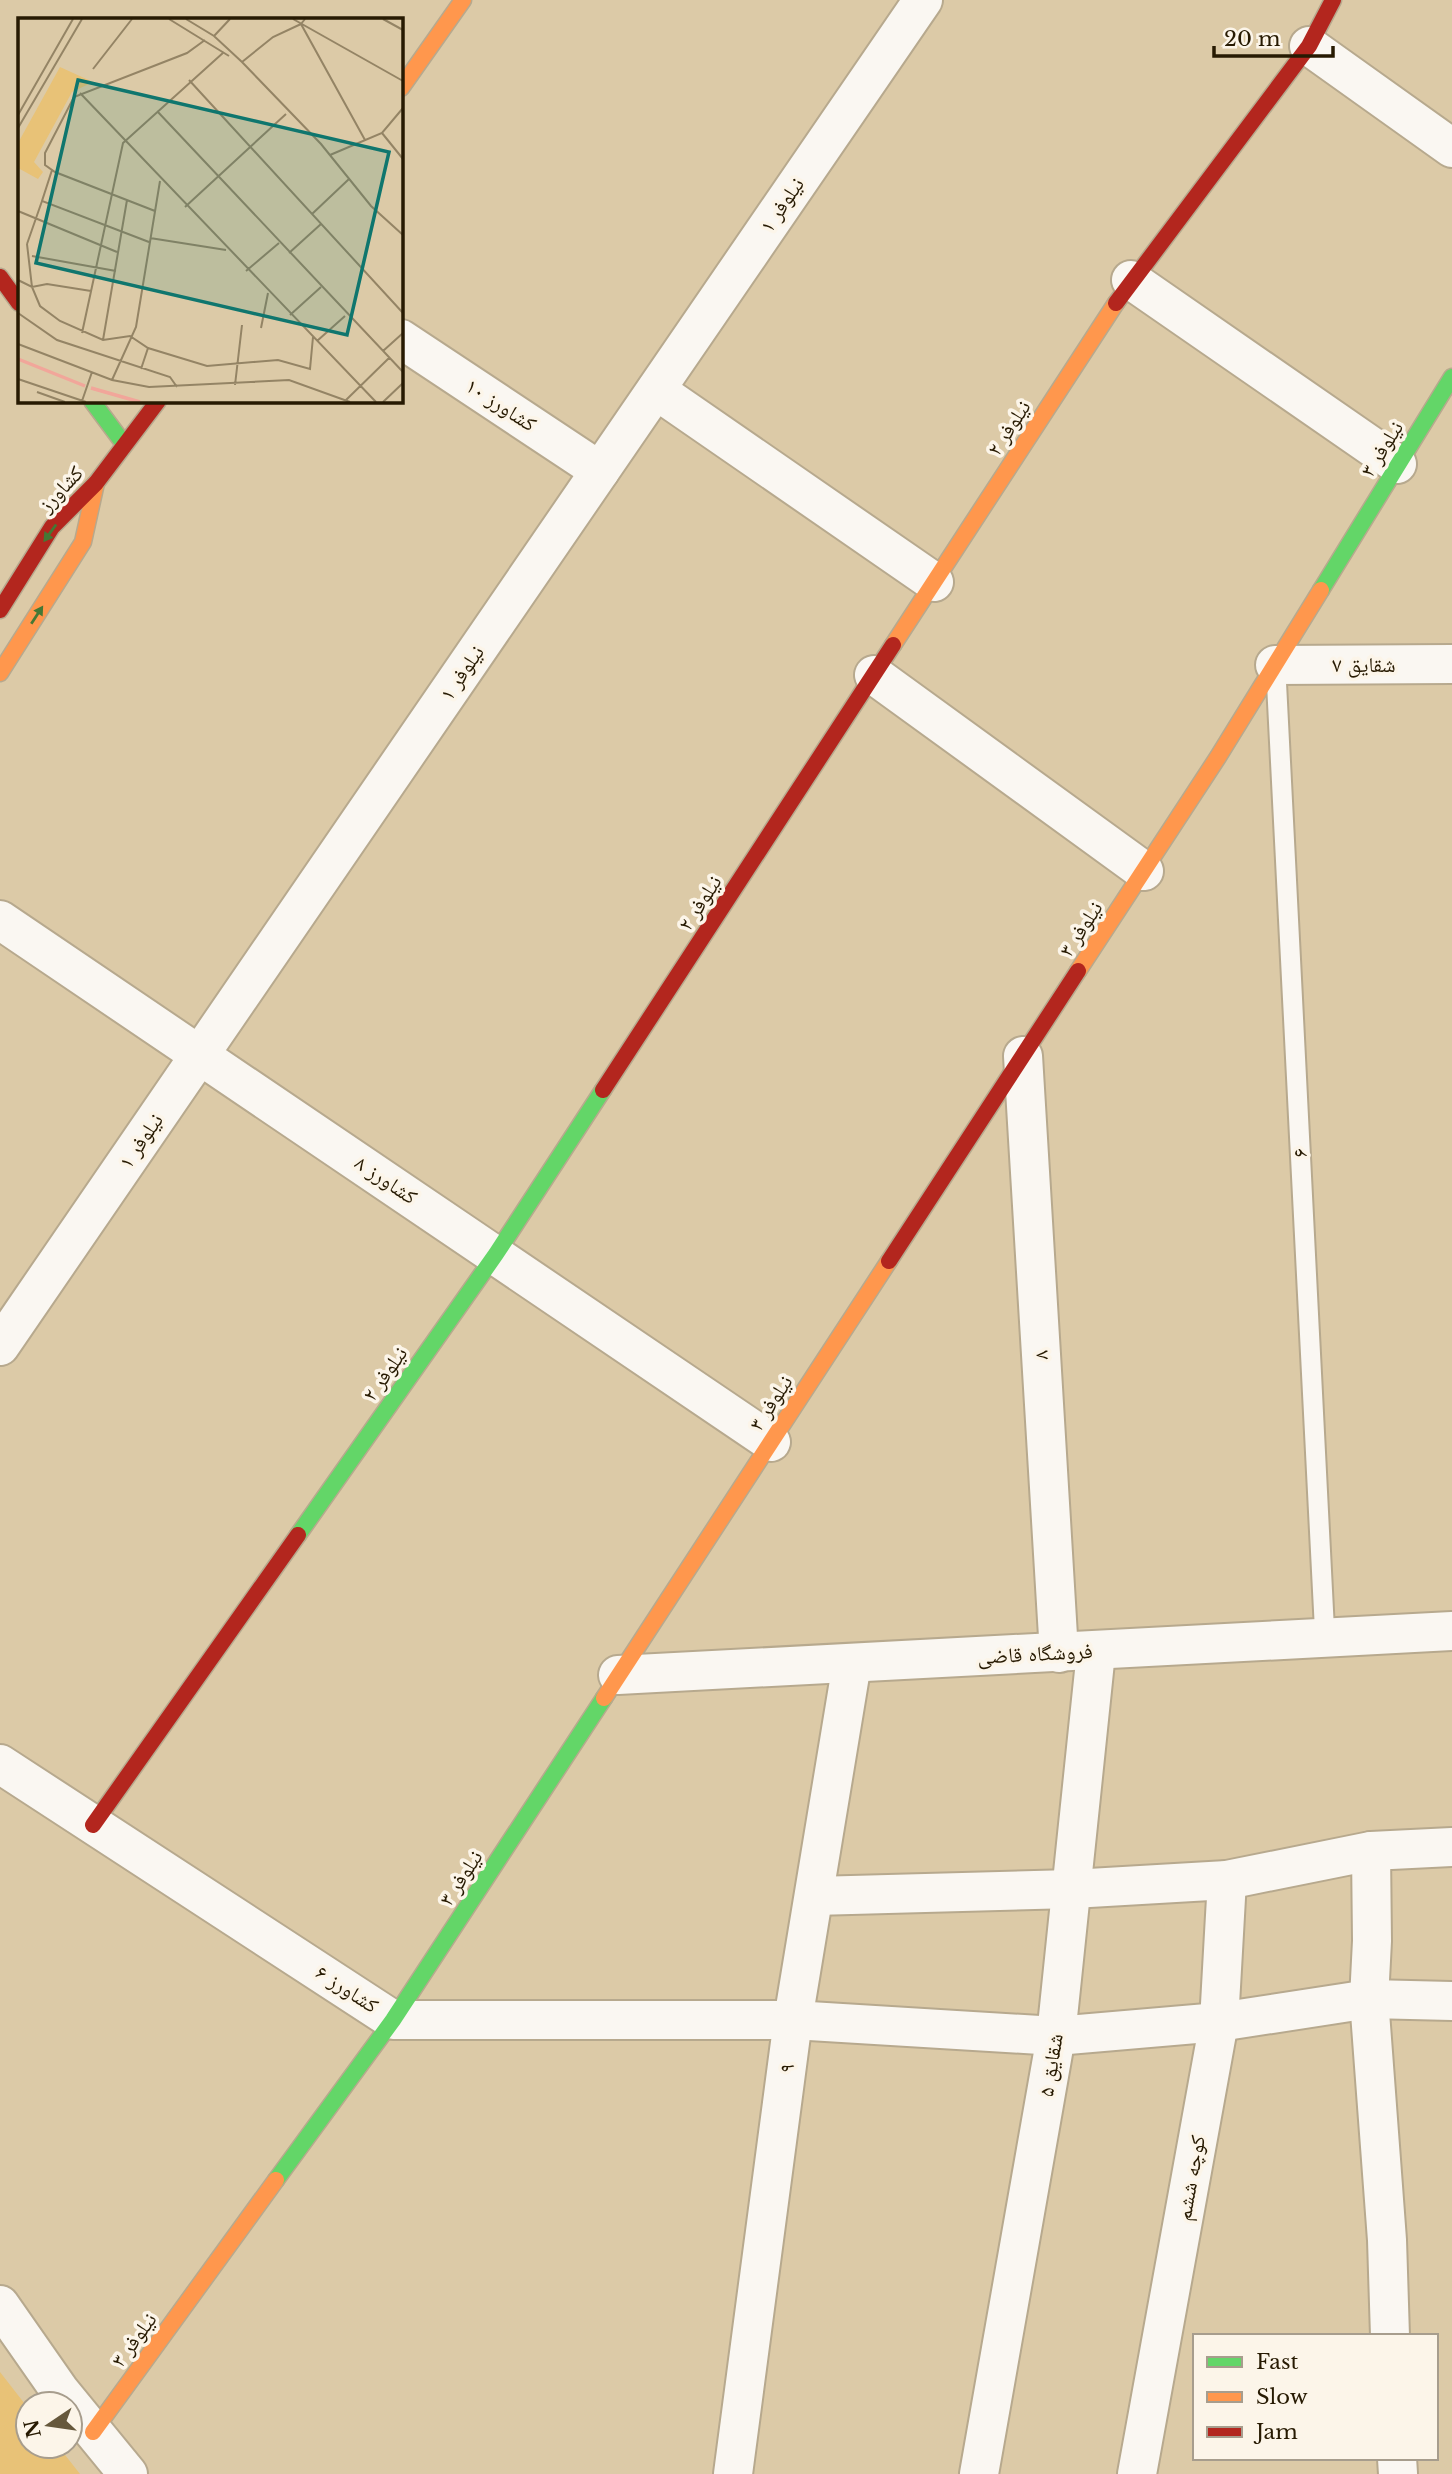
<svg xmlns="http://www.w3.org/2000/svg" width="1452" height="2474" font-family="'Libre Baskerville','Noto Naskh Arabic',serif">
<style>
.green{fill:#e8c277}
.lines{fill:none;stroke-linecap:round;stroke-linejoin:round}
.lane-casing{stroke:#b7a98e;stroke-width:23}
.street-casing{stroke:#b7a98e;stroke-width:42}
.fast-casing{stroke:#b7a98e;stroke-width:19}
.slow-casing{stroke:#b7a98e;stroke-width:19}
.jam-casing{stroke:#b7a98e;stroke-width:19}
.lane{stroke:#faf7f2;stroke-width:19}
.street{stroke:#faf7f2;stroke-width:38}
.fast{stroke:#63d668;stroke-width:16}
.slow{stroke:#ff974d;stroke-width:16}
.jam{stroke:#b3261e;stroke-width:16}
.oneway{fill:#457835}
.labels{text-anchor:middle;stroke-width:7;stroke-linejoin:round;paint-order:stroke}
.street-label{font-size:21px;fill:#271a02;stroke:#fcf5e9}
.inset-river{fill:none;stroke:#f1a69a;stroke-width:3.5}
.inset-road{fill:none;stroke:#948465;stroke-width:2}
.view{fill:#0f766e;fill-opacity:0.15;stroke:#0f766e;stroke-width:3.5}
.inset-edge{fill:none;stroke:#271a02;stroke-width:3.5}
</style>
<rect width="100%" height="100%" fill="#dccaa7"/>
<polygon class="green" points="0,2372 28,2408 28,2446 58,2446 80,2474 0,2474"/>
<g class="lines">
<g class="lane-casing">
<polyline id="lane" points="1276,673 1325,1640"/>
</g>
<g class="street-casing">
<g id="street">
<polyline points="1309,46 1452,148"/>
<polyline points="1131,280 1397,464"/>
<polyline points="401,339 600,471"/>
<polyline points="656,390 934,582"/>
<polyline points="1275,665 1452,664"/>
<polyline points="874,675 1144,871"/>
<polyline points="0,920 771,1442"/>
<polyline points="1023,1056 1059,1653"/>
<polyline points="0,1346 923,0"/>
<polyline points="618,1675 1452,1631"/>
<polyline points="0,1764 393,2020 793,2020 1056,2036 1219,2022 1369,1999 1452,2001"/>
<polyline points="1371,1851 1372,1941 1369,1999 1387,2240 1390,2336"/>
<polyline points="814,1896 1072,1889 1227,1880 1371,1851 1452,1847"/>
<polyline points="0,2305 60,2391 128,2474"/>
<polyline points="1397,2458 1398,2474"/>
<polyline points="733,2474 793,2020 852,1663"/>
<polyline points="979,2474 1056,2036 1096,1652"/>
<polyline points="1137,2474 1219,2022 1227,1880"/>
</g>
</g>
<g class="fast-casing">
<g id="fast">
<polyline points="92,401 124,444"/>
<polyline points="1321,590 1452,377"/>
<polyline points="298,1535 496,1254 603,1090"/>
<polyline points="276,2180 393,2020 604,1698"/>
</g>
</g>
<g class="slow-casing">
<g id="slow">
<polyline points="401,88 463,0"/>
<polyline points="893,645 1116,303"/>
<polyline points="0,673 83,542 96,483"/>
<polyline points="1078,971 1218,757 1321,590"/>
<polyline points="604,1698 889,1261"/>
<polyline points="93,2432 276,2180"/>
</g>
</g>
<g class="jam-casing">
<g id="jam">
<polyline points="0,277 19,303"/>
<polyline points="1116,303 1309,46 1333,0"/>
<polyline points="0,610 52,527 96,483 158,401"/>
<polyline points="603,1090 893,645"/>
<polyline points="889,1261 1078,971"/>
<polyline points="93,1825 298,1535"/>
</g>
</g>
<use href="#lane" class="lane"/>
<use href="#street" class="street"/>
<use href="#fast" class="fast"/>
<use href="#slow" class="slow"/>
<use href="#jam" class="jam"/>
</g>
<defs><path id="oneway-solid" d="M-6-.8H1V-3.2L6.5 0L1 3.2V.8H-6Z" transform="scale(1.75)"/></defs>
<g class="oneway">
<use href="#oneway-solid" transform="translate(50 533) rotate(126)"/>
<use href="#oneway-solid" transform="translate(37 615) rotate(-57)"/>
</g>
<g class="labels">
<g class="street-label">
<text transform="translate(782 205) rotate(-56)" y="7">نیلوفر ۱</text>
<text transform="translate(501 405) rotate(33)" y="7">کشاورز ۱۰</text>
<text transform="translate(1009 428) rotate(-57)" y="7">نیلوفر ۲</text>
<text transform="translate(1382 449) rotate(-58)" y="7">نیلوفر ۳</text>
<text transform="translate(61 489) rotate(-47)" y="7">کشاورز</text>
<text x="1364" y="672">شقایق ۷</text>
<text transform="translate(462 673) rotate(-56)" y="7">نیلوفر ۱</text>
<text transform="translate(700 903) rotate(-57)" y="7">نیلوفر ۲</text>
<text transform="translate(1081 929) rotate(-57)" y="7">نیلوفر ۳</text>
<text transform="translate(141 1141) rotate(-56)" y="7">نیلوفر ۱</text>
<text transform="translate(1300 1153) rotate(-93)" y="7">۶</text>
<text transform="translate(386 1180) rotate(34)" y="7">کشاورز ۸</text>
<text transform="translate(1041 1355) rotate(-93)" y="7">۸</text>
<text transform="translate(385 1374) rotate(-55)" y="7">نیلوفر ۲</text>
<text transform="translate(771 1403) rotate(-57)" y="7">نیلوفر ۳</text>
<text transform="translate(1035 1654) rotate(-3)" y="7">فروشگاه قاضی</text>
<text transform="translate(461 1878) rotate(-57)" y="7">نیلوفر ۳</text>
<text transform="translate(347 1989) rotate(33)" y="7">کشاورز ۶</text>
<text transform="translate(1051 2065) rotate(-81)" y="7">شقایق ۵</text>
<text transform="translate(787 2068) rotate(-82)" y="7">۹</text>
<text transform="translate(1191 2178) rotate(-80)" y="7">کوچه ششم</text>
<text transform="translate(134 2340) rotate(-54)" y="7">نیلوفر ۳</text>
</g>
</g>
<g transform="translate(18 18)">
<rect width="385" height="385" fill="#dccaa7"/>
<path d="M42,49L75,64L54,74L16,144L25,154L20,161L0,150V125Z" fill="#e8c277"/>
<path class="inset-river" d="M0,341L67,368M73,370L122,384"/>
<path class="inset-road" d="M151,1L211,38M168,1L196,18L224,44L303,126L353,188L385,217M275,1L385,63M287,1L283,6L347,122M365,1L385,12M196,18L212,1M224,44L255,19L283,6M75,51L114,1M171,62L385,295M62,75L358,384M139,93L385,354M0,97L55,1M0,110L64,1M364,115L385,141M312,137L364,115L385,90M34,152L24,183L131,224M167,189L268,96M0,193L99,234M137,193L37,154L27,147V135L56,79L169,35L187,22M294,196L331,161M132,220L208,232M9,226L14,269L22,288L42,303L85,322L112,318L130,330L189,348L260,342L292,351L295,319M9,226L24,183M271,235L303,206M14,238L98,253M228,253L261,225M0,262L14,269L29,266L73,273M0,295L39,322L152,359L159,369M272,297L303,269M243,310L250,275M64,315L105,125L206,34M85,322L109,182M299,323L327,298M0,326L94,362L131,369L271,362L332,384M365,333L385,315M123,351L130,330M0,361L68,384M94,362L118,309L142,163M217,367L224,307M19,374L47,384M328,382L371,340M64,383L74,354M365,384L385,365"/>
<path class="view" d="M60,62L371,134L329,317L18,245Z"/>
<rect width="385" height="385" class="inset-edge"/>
</g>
<rect x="1193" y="2334" width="245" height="126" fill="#fcf5e9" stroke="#a79d8d" stroke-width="2"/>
<rect x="1207" y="2357" width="35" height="10" fill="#63d668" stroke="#a79d8d" stroke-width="2"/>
<text x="1256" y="2369" font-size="21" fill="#271a02">Fast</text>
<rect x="1207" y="2392" width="35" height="10" fill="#ff974d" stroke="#a79d8d" stroke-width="2"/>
<text x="1256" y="2404" font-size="21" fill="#271a02">Slow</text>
<rect x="1207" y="2427" width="35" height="10" fill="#b3261e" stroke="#a79d8d" stroke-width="2"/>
<text x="1256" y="2439" font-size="21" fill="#271a02">Jam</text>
<g transform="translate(49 2425) rotate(257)"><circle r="33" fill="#fcf5e9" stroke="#a79d8d" stroke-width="2"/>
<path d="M0-5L12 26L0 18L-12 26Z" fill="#66583c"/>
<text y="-10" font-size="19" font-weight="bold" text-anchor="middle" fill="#271a02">N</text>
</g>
<path d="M1214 46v10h119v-10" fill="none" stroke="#271a02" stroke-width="3.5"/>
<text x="1224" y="46" font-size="21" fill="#271a02" stroke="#fcf5e9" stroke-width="5" paint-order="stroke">20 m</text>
</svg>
